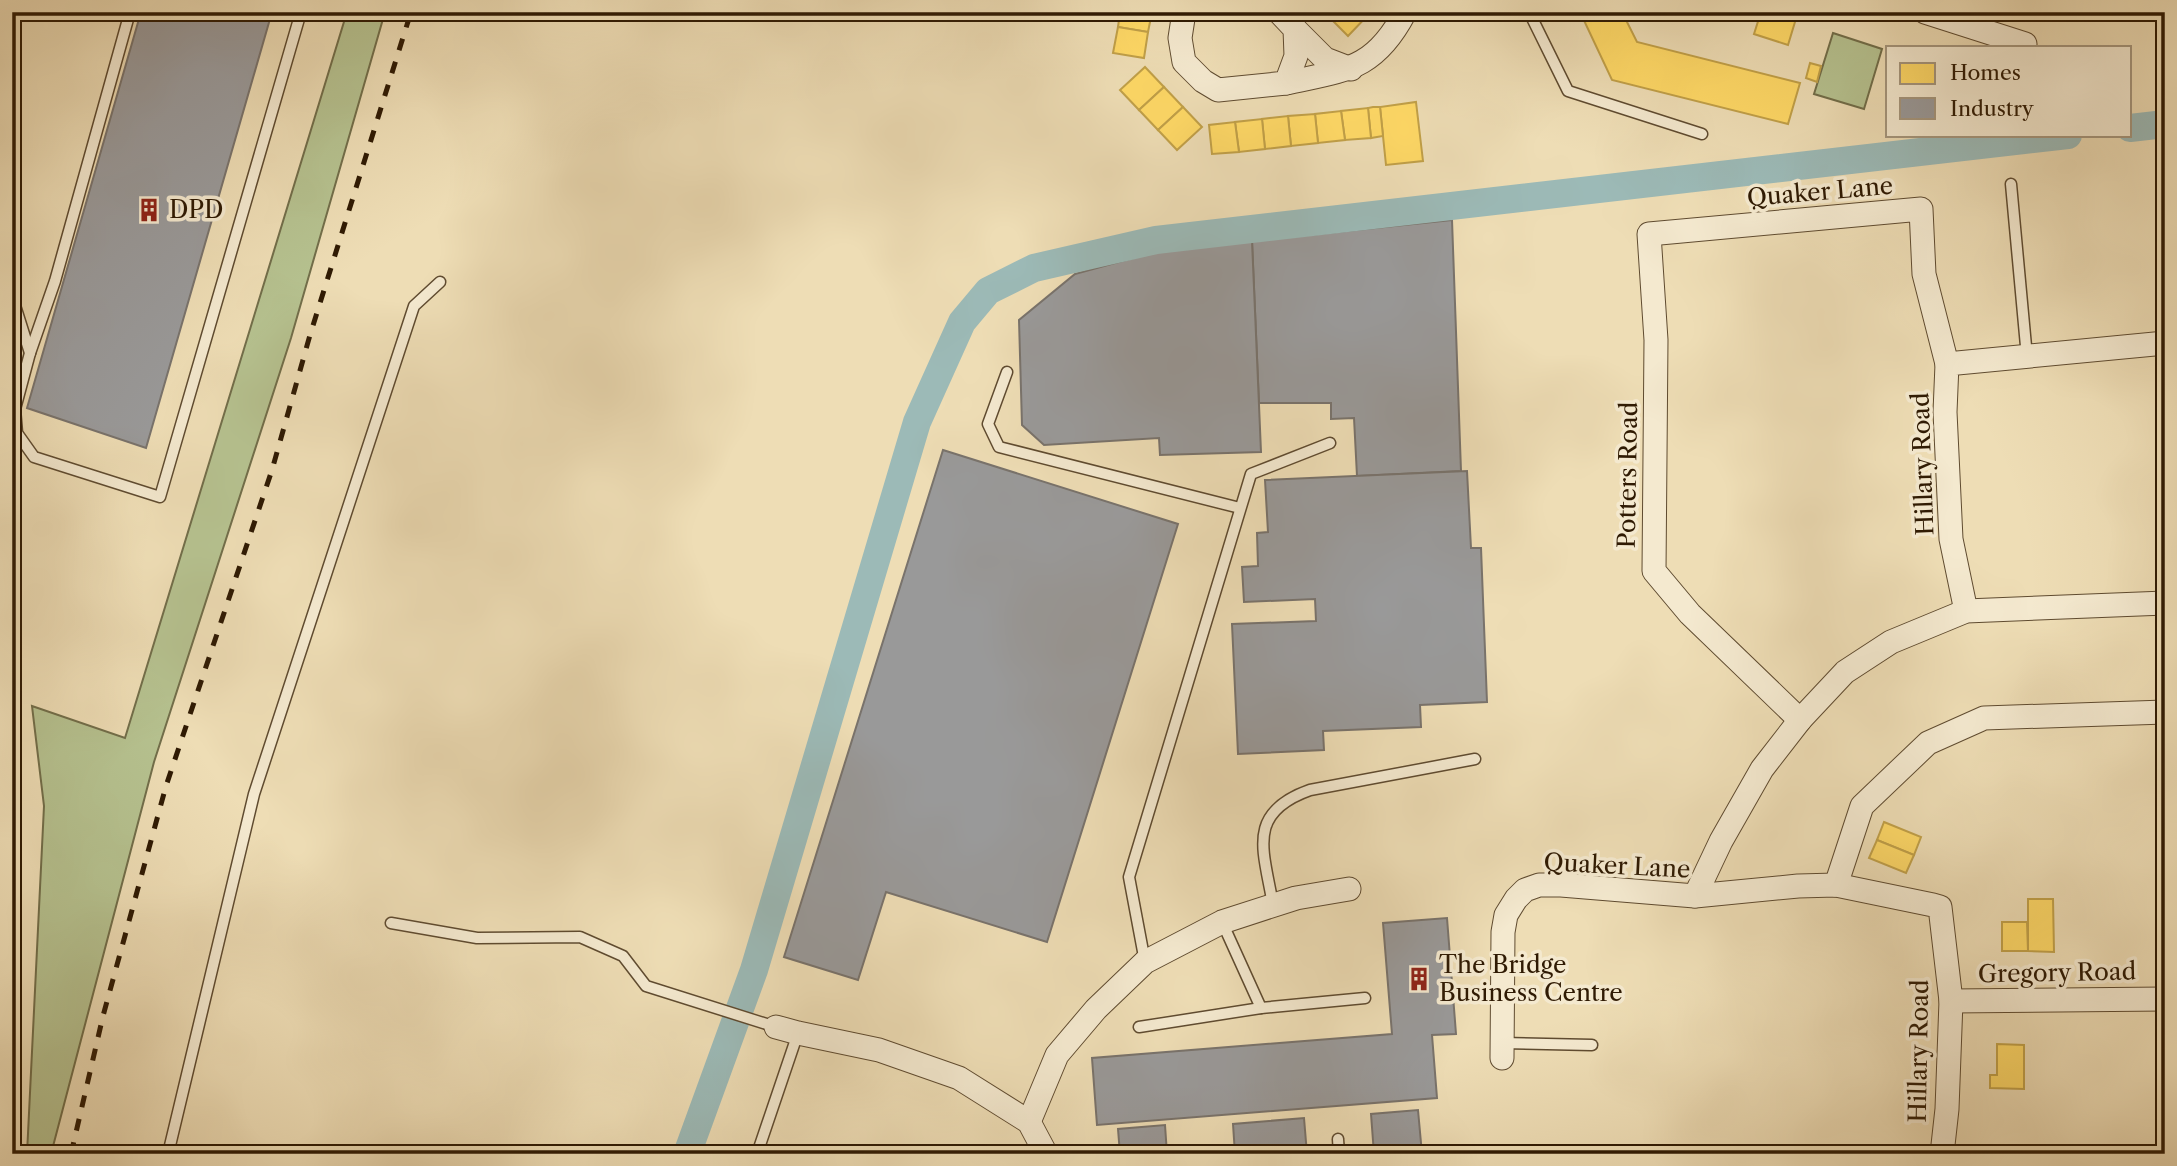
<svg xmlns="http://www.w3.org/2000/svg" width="2177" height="1166" font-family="'Libre Caslon Text',serif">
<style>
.green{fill:#b6c290;stroke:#726e4a;stroke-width:2}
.homes{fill:#ffd966;stroke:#c1a048;stroke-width:2}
.industry{fill:#999;stroke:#79736c;stroke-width:2}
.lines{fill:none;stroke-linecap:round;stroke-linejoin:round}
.canal{stroke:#9cbab7;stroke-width:28}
.lane-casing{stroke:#5f4b30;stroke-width:13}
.street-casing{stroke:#5f4b30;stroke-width:25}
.lane{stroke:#f4e9cf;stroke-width:10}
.street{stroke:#f4e9cf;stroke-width:23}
.rail{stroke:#2f1a03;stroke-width:5;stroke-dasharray:12 12;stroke-linecap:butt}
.labels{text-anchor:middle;stroke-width:7;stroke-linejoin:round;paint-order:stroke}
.street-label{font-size:24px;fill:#2f1a03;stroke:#f4e9cf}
.poi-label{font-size:24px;fill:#2f1a03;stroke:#f4e9cf;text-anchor:start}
</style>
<rect width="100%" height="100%" fill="#eeddb5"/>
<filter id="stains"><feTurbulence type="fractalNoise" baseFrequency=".00286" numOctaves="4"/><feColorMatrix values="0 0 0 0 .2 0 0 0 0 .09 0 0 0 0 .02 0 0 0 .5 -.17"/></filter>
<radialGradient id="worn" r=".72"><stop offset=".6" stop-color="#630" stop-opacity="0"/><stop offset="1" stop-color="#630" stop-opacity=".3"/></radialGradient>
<g class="green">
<polygon points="347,12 385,12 291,338 154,762 51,1154 27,1154 44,806 32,706 125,738"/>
<polygon points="1833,33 1882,49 1864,109 1814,94"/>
</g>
<g class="homes">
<polygon points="1120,12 1152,12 1148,32 1118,27"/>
<polygon points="1333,12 1369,12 1370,13 1348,36 1329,17"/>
<polygon points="1580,12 1622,12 1637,42 1800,83 1788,124 1612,80"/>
<polygon points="1761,12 1798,12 1788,45 1754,34"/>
<polygon points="1118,27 1148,32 1144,58 1113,53"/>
<polygon points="1810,63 1821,66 1817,82 1806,78"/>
<polygon points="1145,67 1164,87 1139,110 1120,90"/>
<polygon points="1164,87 1183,107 1158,130 1139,110"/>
<polygon points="1416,102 1423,161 1386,165 1380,107"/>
<polygon points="1183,107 1202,127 1177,150 1158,130"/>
<polygon points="1373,107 1380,107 1383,136 1371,138 1368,108"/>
<polygon points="1368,108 1371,138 1345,140 1341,111"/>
<polygon points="1341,111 1345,140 1318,143 1315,114"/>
<polygon points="1315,114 1318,143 1291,146 1288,116"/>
<polygon points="1288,116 1291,146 1265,149 1262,119"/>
<polygon points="1262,119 1265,149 1239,152 1235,122"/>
<polygon points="1235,122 1239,152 1212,154 1209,125"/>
<polygon points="1884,822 1921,837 1914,855 1877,840"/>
<polygon points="1877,840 1914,855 1906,873 1869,858"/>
<polygon points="2028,899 2053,899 2054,952 2028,951"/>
<polygon points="2002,922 2027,922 2028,951 2002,951"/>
<polygon points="1997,1044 2024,1045 2024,1089 1990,1088 1990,1075 1997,1075"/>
</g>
<g class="industry">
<polygon points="141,12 272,12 146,448 27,408"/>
<polygon points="1452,220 1461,471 1357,476 1354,418 1331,419 1331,403 1259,403 1252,241"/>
<polygon points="1252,241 1261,452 1160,455 1159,438 1044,445 1022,425 1019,320 1075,274 1155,252"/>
<polygon points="943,450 1178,524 1047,942 886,892 858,980 784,957"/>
<polygon points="1467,471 1471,548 1481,548 1487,702 1420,705 1421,727 1323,731 1324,750 1238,754 1232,624 1316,621 1315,599 1244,602 1242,567 1258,566 1257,533 1268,532 1265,480"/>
<polygon points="1447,918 1456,1034 1432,1035 1437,1098 1097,1125 1092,1058 1392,1034 1383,923"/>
<polygon points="1418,1110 1422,1154 1374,1154 1371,1114"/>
<polygon points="1304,1118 1307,1154 1235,1154 1233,1124"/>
<polygon points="1165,1125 1167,1154 1120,1154 1118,1129"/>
</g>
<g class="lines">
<g class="canal">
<polyline points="2130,128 2165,124"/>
<polyline points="687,1154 754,970 917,422 962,322 988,291 1034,268 1156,240 2068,135"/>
</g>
<g class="lane-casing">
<g id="lane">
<polyline points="1529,12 1568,91 1702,134"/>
<polyline points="2011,184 2027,357"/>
<polyline points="12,296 30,353 15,409 17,433 34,457 160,497 301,12"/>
<polyline points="30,353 55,281 130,12"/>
<polyline points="1007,372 988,424 999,447 1240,508"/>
<path d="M1273,905C1264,851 1245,813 1310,790L1475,759"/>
<polyline points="1222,922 1261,1008 1365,998"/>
<polyline points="391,923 477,938 580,937 623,956 646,986 776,1027"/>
<polyline points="1145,962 1129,877 1251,474 1330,443"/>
<polyline points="1139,1027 1261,1008"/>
<polyline points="1502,1043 1592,1045"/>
<polyline points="1338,1139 1339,1154"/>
<polyline points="168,1154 254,794 414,306 440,282"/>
<polyline points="757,1154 798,1033"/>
</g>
</g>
<g class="street-casing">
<g id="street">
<polyline points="1184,12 1180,38 1184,62 1203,81 1218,90 1286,83 1296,56 1295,29 1279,12"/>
<polyline points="1925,12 2025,44"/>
<polyline points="1295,29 1325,59 1351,69"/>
<path d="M1286,83C1345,70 1374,71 1405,12"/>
<polyline points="1966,611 1951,539 1945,412 1947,364 2165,343"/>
<polyline points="1800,720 1690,614 1654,571 1656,340 1649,234 1921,209 1924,274 1947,364"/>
<polyline points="1836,885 1862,806 1928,743 1984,718 2165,712"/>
<polyline points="1695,896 1721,841 1762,769 1800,720 1845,672 1891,642 1966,611 2165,603"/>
<polyline points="1951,1001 2165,999"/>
<polyline points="776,1027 798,1033 879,1050 959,1078 1029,1122 1046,1154"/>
<polyline points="1502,1058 1503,932 1506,915 1516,899 1525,890 1539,885 1561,885 1695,896 1798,886 1836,885 1933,905 1940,907 1951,1001 1947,1109 1942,1154"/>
<polyline points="1029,1122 1057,1055 1096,1009 1145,962 1222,922 1296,898 1349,889"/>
</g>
</g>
<use href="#lane" class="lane"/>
<use href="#street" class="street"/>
<polyline class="rail" points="71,1154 103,1016 166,786 272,470 310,335 411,12"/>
</g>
<defs>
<g id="building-bare" transform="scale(1.89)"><path d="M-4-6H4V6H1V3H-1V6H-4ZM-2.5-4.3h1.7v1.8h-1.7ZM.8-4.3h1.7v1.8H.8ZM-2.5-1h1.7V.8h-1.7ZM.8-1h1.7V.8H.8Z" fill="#8f2418" stroke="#f4e9cf" stroke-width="2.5" paint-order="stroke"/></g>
</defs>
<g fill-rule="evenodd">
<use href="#building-bare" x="149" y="210"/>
<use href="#building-bare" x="1419" y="979"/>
</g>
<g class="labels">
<g class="street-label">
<text transform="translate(1820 192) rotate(-5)" y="8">Quaker Lane</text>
<text transform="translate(1923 464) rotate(-92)" y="8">Hillary Road</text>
<text transform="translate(1628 475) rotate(-89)" y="8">Potters Road</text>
<text transform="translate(1617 866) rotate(3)" y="8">Quaker Lane</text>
<text transform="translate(2057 973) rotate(-1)" y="8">Gregory Road</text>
<text transform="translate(1919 1051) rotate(-89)" y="8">Hillary Road</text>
</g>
<g class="poi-label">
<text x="169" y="218">DPD</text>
<text x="1439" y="973">The Bridge<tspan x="1439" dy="28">Business Centre</tspan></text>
</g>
</g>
<rect width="2177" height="1166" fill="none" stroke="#eeddb5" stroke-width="42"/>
<rect x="14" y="14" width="2149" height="1138" fill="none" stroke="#2f1a03" stroke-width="3.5"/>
<rect x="21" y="21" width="2135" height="1124" fill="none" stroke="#2f1a03" stroke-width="2"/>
<rect x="1886" y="46" width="245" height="91" fill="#f4e9cf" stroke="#a5967d" stroke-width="2"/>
<rect x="1900" y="63" width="35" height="21" fill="#ffd966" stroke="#a5967d" stroke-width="2"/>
<text x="1950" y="80" font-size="21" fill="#2f1a03">Homes</text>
<rect x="1900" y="98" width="35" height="21" fill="#999999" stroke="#a5967d" stroke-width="2"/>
<text x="1950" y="116" font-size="21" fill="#2f1a03">Industry</text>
<rect width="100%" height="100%" filter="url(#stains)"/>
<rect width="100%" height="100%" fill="url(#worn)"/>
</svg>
